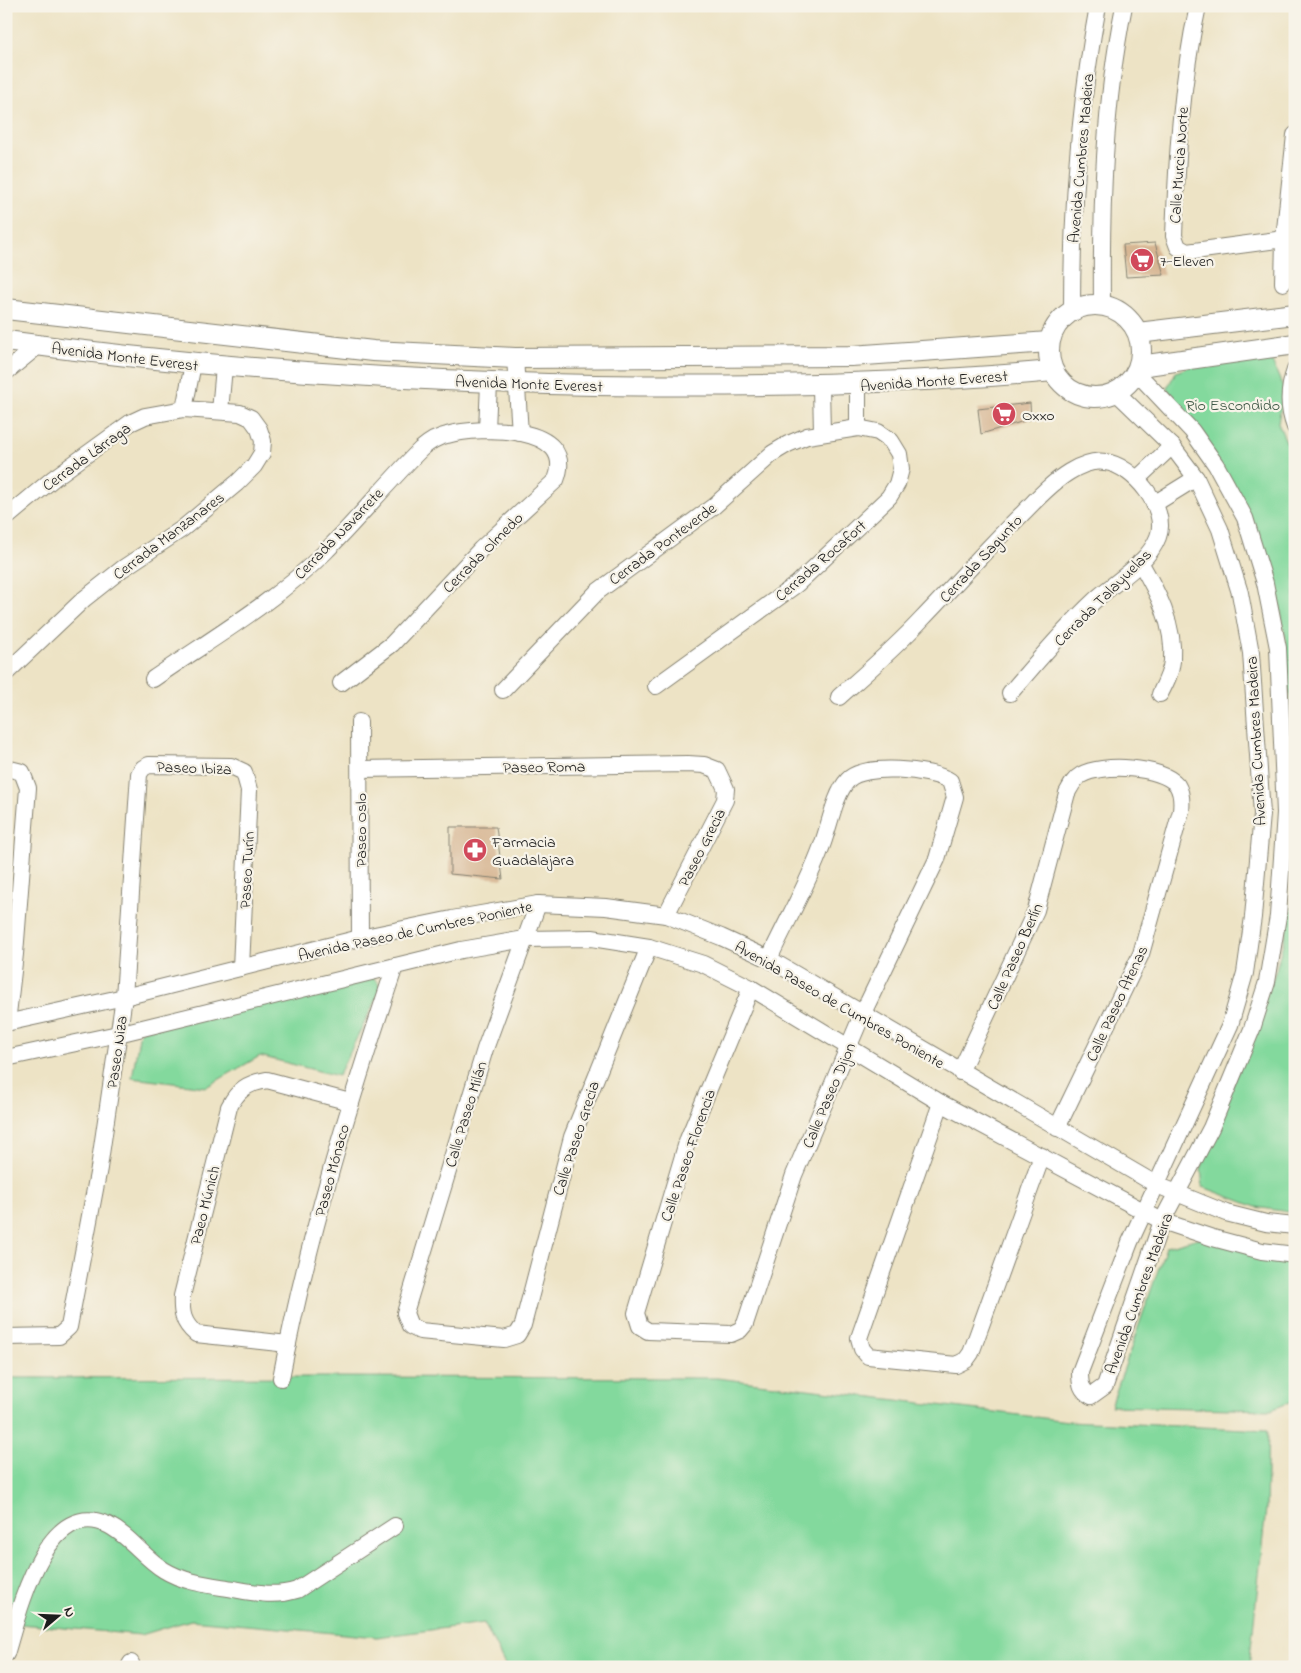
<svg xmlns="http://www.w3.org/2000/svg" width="1301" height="1673" font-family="'Indie Flower',sans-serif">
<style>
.green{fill:#83d99d;stroke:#507a5c}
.building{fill:#d7b693}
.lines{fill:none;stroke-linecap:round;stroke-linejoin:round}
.minor-casing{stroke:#848070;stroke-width:18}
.major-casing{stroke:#848070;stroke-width:22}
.minor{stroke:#fff;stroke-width:16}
.major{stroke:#fff;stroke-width:20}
.labels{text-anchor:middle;stroke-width:4.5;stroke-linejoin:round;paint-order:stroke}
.street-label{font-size:16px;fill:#1c1c1c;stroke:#f7f3e8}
.poi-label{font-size:16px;fill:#1c1c1c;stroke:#f7f3e8;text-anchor:start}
.park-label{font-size:16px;fill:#3b5543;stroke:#f7f3e8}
</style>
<rect width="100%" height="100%" fill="#f7f3e8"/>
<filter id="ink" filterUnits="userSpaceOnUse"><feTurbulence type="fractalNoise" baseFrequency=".02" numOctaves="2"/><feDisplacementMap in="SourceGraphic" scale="10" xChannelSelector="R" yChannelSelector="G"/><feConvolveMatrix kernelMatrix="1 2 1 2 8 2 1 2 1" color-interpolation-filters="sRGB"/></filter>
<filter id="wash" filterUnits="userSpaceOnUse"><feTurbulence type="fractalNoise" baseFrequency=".0096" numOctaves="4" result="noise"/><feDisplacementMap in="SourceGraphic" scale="20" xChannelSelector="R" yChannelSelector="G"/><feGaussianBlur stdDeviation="1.12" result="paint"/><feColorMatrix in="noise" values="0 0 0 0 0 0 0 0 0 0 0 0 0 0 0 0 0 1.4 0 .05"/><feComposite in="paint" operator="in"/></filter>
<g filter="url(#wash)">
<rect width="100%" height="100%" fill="#ede3c5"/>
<g class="green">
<polygon points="1248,355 1272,362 1284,389 1278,423 1295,462 1295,779 1286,643 1277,587 1255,533 1229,481 1167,388 1176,372 1207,360"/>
<polygon points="1295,837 1295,1213 1256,1207 1203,1187 1201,1169 1276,970 1292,909"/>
<polygon points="369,973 382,987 338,1076 260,1056 206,1087 132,1078 140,1031"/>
<polygon points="1206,1236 1295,1255 1295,1400 1271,1410 1111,1406 1166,1247"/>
<polygon points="319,1377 717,1378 1068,1421 1268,1430 1266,1509 1249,1667 506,1667 484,1623 377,1637 191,1620 141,1635 9,1623 6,1626 6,1378"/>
</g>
<g id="blocks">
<g class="building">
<polygon points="1155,243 1164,275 1126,277 1123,245"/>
<polygon points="1030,403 1031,419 981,434 978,409"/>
<polygon points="450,827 496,827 503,879 450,874"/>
</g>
</g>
</g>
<g filter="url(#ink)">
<use href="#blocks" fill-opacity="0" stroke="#848070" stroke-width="1"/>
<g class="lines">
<g class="minor-casing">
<g id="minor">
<path d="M1198,6C1181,82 1177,159 1174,236L1178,247L1187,252L1284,239"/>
<polyline points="1283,283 1284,239 1295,135"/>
<path d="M1102,305C1101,205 1104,104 1124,6"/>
<path d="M1072,310C1072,209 1079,106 1098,6"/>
<polyline points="515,358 520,433"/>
<path d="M1295,370C1288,389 1288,409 1295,427"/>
<polyline points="6,372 39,345"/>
<polyline points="858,385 858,428"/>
<polyline points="821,386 822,433"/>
<path d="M1117,393L1172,446L1196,478L1220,529L1240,593L1251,653L1262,814L1253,917L1245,973L1230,1025L1130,1242L1080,1372C1080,1384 1081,1390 1091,1396L1105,1386L1162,1221L1211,1128L1252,1029L1267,982L1278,916L1285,813L1278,648L1265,583L1245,518L1216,465L1192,431L1137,373"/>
<polyline points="184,409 193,364"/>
<polyline points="220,411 224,367"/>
<polyline points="487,430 489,383"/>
<polyline points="1138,478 1172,446"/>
<polyline points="1154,504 1196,478"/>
<polyline points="6,518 54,478 130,423 145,416 184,409 240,413 251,418 259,429 263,441 262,453 254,466 237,483 182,529 122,569 84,599 6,673"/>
<path d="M1140,562C1157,591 1175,625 1172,661C1171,673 1165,684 1160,694"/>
<path d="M153,679C211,639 275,602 325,552C358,519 388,482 421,449C429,442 437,437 447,435C480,426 578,424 556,480L481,549L392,644L341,683"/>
<polyline points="503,690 597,592 714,506 773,453 788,444 807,436 858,428 878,432 891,441 899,454 901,469 897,484 889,497 797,584 656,686"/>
<path d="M839,697C867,672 896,647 922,619C955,585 987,548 1021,515C1036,500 1051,483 1069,472C1079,466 1093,460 1105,462C1133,465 1169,509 1158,537C1148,564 1114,582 1094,601C1064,629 1037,662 1010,693"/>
<polyline points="359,722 360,938"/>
<polyline points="6,768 22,772 28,788 15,954 7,1023"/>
<polyline points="360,769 688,764 704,765 717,770 726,789 725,800 666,915"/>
<polyline points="538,904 485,1049 405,1313 410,1326 420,1331 504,1339 517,1335 523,1325 572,1137 649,947"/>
<path d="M751,988L688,1139L636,1313L640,1326L648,1331L731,1334L740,1330L745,1324L794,1175L862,1015L937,859L955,797L950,781C932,769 863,763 848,780C834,795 829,829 821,848C807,886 786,922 769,959"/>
<polyline points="6,1023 124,997 360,938 452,919 538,904 606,907 666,915 721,937 769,959 1157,1185 1226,1213 1266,1223 1295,1226"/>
<polyline points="6,1058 118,1034 461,950 525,939 592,938 649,947 703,964 751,988 941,1103 1162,1221 1213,1238 1262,1251 1295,1255"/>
<path d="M960,1072L1036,910L1067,793C1071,786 1074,779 1081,775C1101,763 1162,766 1177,785C1182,793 1182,802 1181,811L1141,954L1057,1128"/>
<polyline points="941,1103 859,1338 862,1349 868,1356 956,1365 966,1360 971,1353 1042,1156"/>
<polyline points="6,1337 59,1336 69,1327 99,1168 124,997 139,774 143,768 149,765 231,766 244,772 249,790 241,968"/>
<path d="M288,1344L196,1334C183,1323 181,1313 182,1296L229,1107C238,1090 247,1083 267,1080L350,1102"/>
<path d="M281,1378C308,1237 350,1101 395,966"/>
<path d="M6,1654C18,1615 45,1495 108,1525C130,1536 144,1558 164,1570C185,1583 211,1585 234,1589C256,1593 275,1597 297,1590L395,1526"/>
<polyline points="129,1667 131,1663"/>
</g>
</g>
<g class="major-casing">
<g id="major">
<circle cx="1095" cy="351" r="46"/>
<polyline points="6,309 373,351 515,358 851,356 1049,342"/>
<polyline points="1138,333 1295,314"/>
<path d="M6,341C201,368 398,381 595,385C748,387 900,385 1053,371"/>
<polyline points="1140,366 1295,344"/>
</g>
</g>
<use href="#minor" class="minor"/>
<use href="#major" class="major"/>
</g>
</g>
<defs>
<g id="supermarket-disc" transform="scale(1.25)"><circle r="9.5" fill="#d1495b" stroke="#f7f3e8"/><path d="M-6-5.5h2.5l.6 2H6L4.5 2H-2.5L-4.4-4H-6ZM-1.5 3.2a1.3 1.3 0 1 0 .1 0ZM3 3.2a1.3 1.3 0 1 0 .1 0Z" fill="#fff"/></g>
<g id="pharmacy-disc" transform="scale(1.25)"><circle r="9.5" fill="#d1495b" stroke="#f7f3e8"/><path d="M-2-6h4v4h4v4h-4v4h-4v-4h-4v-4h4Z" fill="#fff"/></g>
</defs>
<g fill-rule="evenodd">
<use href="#supermarket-disc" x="1142" y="260"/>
<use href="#supermarket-disc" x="1004" y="414"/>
<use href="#pharmacy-disc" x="475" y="850"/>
</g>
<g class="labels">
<g class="street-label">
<text transform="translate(1080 158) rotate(-85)" y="6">Avenida Cumbres Madeira</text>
<text transform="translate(1178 165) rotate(-86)" y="6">Calle Murcia Norte</text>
<text transform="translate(125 356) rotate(7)" y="6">Avenida Monte Everest</text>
<text transform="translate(934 380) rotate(-4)" y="6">Avenida Monte Everest</text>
<text transform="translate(529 383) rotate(2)" y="6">Avenida Monte Everest</text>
<text transform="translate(86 456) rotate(-36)" y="6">Cerrada Lárraga</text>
<text transform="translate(338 533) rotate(-46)" y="6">Cerrada Navarrete</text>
<text transform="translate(168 535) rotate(-37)" y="6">Cerrada Manzanares</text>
<text transform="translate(662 543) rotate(-36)" y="6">Cerrada Ponteverde</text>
<text transform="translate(482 552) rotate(-45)" y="6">Cerrada Olmedo</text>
<text transform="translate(980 558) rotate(-47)" y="6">Cerrada Sagunto</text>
<text transform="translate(820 560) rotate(-41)" y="6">Cerrada Rocafort</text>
<text transform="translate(1102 597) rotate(-45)" y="6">Cerrada Talayuelas</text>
<text transform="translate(1255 741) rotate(-93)" y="6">Avenida Cumbres Madeira</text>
<text transform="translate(544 766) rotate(-1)" y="6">Paseo Roma</text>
<text transform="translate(194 767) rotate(2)" y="6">Paseo Ibiza</text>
<text transform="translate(360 830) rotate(-90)" y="6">Paseo Oslo</text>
<text transform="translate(701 847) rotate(-63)" y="6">Paseo Grecia</text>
<text transform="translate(246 870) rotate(-87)" y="6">Paseo Turín</text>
<text transform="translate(415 930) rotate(-12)" y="6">Avenida Paseo de Cumbres Poniente</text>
<text transform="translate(1014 956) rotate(-66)" y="6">Calle Paseo Berlín</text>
<text transform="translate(1116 1003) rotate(-65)" y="6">Calle Paseo Atenas</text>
<text transform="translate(840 1004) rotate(30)" y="6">Avenida Paseo de Cumbres Poniente</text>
<text transform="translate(116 1052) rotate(-82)" y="6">Paseo Niza</text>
<text transform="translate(828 1095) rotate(-67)" y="6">Calle Paseo Dijon</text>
<text transform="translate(465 1114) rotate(-73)" y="6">Calle Paseo Milán</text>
<text transform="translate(575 1138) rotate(-72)" y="6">Calle Paseo Grecia</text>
<text transform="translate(687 1155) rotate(-71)" y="6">Calle Paseo Florencia</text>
<text transform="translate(331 1170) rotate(-75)" y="6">Paseo Mónaco</text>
<text transform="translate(204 1205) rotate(-76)" y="6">Paeo Múnich</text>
<text transform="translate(1138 1293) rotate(-70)" y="6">Avenida Cumbres Madeira</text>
</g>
<g class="poi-label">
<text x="1160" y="266">7-Eleven</text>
<text x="1022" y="420">Oxxo</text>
<text x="492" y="847">Farmacia<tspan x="492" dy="18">Guadalajara</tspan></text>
</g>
<g class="park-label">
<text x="1233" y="410">Rio Escondido</text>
</g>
</g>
<rect width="1301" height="1673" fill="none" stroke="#f7f3e8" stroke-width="25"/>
<g transform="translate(58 1616) rotate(71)" stroke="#f7f3e8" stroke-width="4" paint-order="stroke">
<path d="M0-4L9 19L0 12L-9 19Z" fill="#1c1c1c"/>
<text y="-8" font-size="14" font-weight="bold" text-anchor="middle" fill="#1c1c1c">N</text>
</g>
</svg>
